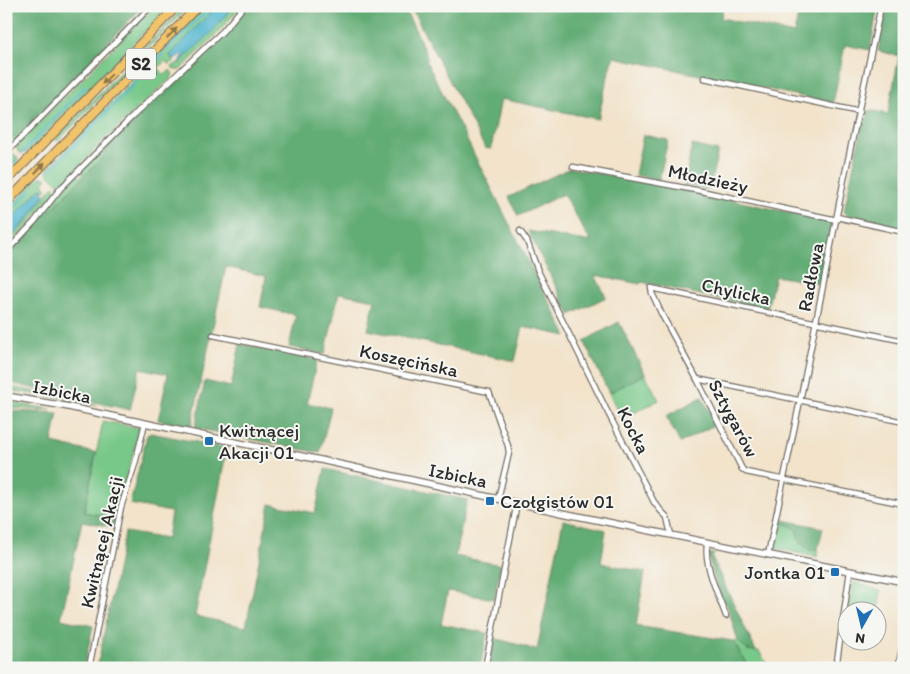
<svg xmlns="http://www.w3.org/2000/svg" width="910" height="674" font-family="Itim,sans-serif">
<style>
.green{fill:#78c889;stroke:#527a5a}
.forest{fill:#62ac75;stroke:#466c50}
.water{fill:#50b5ce;stroke:#3e707c}
.lines{fill:none;stroke-linecap:round;stroke-linejoin:round}
.stream{stroke:#50b5ce;stroke-width:2}
.minor-casing{stroke:#716b63;stroke-width:7}
.tertiary-casing{stroke:#716b63;stroke-width:8}
.motorway-casing{stroke:#716b63;stroke-width:10}
.minor{stroke:#fff;stroke-width:4.5}
.tertiary{stroke:#fff;stroke-width:5.5}
.motorway{stroke:#f1c36a;stroke-width:8}
.oneway{fill:#8e774a}
.poi-dot{fill:#1f6fb2;stroke:#f6f6f2;stroke-width:2}
.labels{text-anchor:middle;stroke-width:4;stroke-linejoin:round;paint-order:stroke}
.shield{fill:#f6f6f2;stroke:#686867;stroke-width:1}
.shield-label{font-size:18px;font-weight:bold;fill:#2b2b2b}
.street-label{font-size:19px;fill:#2b2b2b;stroke:#f6f6f2}
.poi-label{font-size:19px;fill:#2b2b2b;stroke:#f6f6f2;text-anchor:start}
</style>
<rect width="100%" height="100%" fill="#f6f6f2"/>
<filter id="ink" filterUnits="userSpaceOnUse"><feTurbulence type="fractalNoise" baseFrequency=".02" numOctaves="2"/><feDisplacementMap in="SourceGraphic" scale="10" xChannelSelector="R" yChannelSelector="G"/><feConvolveMatrix kernelMatrix="1 2 1 2 8 2 1 2 1" color-interpolation-filters="sRGB"/></filter>
<filter id="wash" filterUnits="userSpaceOnUse"><feTurbulence type="fractalNoise" baseFrequency=".0096" numOctaves="4" result="noise"/><feDisplacementMap in="SourceGraphic" scale="20" xChannelSelector="R" yChannelSelector="G"/><feGaussianBlur stdDeviation="1.12" result="paint"/><feColorMatrix in="noise" values="0 0 0 0 0 0 0 0 0 0 0 0 0 0 0 0 0 1.4 0 .05"/><feComposite in="paint" operator="in"/></filter>
<g filter="url(#wash)">
<rect width="100%" height="100%" fill="#f2e3ca"/>
<g class="green">
<polygon points="154,6 170,6 27,153 20,153 17,150 17,145"/>
<polygon points="185,6 189,6 58,141 55,139"/>
<polygon points="205,6 217,6 170,55 174,61 170,65 165,61 158,68 165,75 170,70 173,74 171,78 103,141 62,184 59,184 48,174 47,171 49,167"/>
<polygon points="233,6 241,6 216,35 180,70 175,70 172,67 176,64 180,63 185,57 211,33"/>
<polygon points="247,6 250,6 219,42 196,65 193,63 220,37"/>
<polygon points="106,44 110,45 6,150 6,145"/>
<polygon points="188,68 192,69 111,144 102,158 38,223 6,258 6,254 74,178 77,175 80,177 83,174 82,170 109,141"/>
<polygon points="9,153 14,154 17,157 18,161 6,174 6,156"/>
<polygon points="39,177 44,177 47,179 43,183 46,187 46,190 41,188 6,225 6,211"/>
<path d="M54,186L56,189L55,192L27,226L6,248V242C17,232 28,221 36,208C43,200 46,193 54,186Z"/>
<polygon points="645,374 659,400 622,419 609,393"/>
<polygon points="6,386 41,393 41,395 6,390"/>
<polygon points="46,394 97,405 97,406 46,396"/>
<polygon points="6,402 51,409 46,410 12,408 7,409"/>
<polygon points="103,421 140,428 129,470 122,488 115,518 84,512"/>
<polygon points="779,522 794,527 797,532 798,539 810,550 818,549 817,557 774,548"/>
<polygon points="853,582 881,591 878,613 878,612 871,611 849,607"/>
<polygon points="733,641 738,641 747,650 759,651 764,660 769,665 768,668 749,668"/>
</g>
<g class="forest">
<polygon points="6,6 144,6 6,145"/>
<path d="M250,6H403L417,33L428,59L426,61C474,152 519,245 567,336L523,327L515,361L368,330L375,300L339,293L325,354L289,347L296,315L260,307L266,276L226,267L191,427L158,420L168,374L140,368L130,410L6,382V258L38,223L102,158L111,144L192,69L219,42Z"/>
<polygon points="410,6 723,6 721,18 794,34 800,6 878,6 870,50 845,45 833,103 614,57 611,63 598,119 501,99 491,149 485,148"/>
<polygon points="887,6 904,6 904,230 865,222 865,220 847,215 844,211 863,121 867,119 869,110 888,114 899,56 878,51"/>
<polygon points="643,135 668,140 659,180 635,175"/>
<polygon points="692,145 718,151 709,190 684,185"/>
<polygon points="570,168 681,189 829,221 832,225 821,284 775,276 767,309 641,282 640,284 595,275 606,297 570,315 528,231 591,242 563,194 518,216 509,197"/>
<polygon points="619,322 645,374 609,393 584,341"/>
<polygon points="240,344 317,360 307,403 331,408 320,453 195,428 205,381 231,387"/>
<polygon points="702,397 716,424 680,443 666,416"/>
<polygon points="12,411 58,413 52,443 96,453 84,512 115,518 113,527 82,521 61,619 93,626 84,668 6,668 6,422 9,422"/>
<polygon points="151,433 227,448 195,616 246,627 270,504 315,513 325,469 467,500 455,556 501,565 494,599 448,591 441,624 487,633 480,668 451,668 433,664 432,668 428,668 384,660 382,668 343,668 333,666 332,668 97,668 125,532 167,539 171,512 130,504 147,435"/>
<polygon points="779,519 823,528 818,549 810,550 798,539 797,532 794,527 779,522"/>
<polygon points="563,520 606,530 601,563 645,572 636,626 733,641 749,668 488,668 494,638 537,650"/>
<polygon points="708,553 714,554 712,558 756,651 747,650 738,641 727,605 721,596 713,574 709,559"/>
</g>
<g class="water">
<polygon points="217,6 233,6 211,33 185,57 180,63 178,64 183,56 181,54 174,60 170,55"/>
<path d="M41,188L44,190L43,193L45,194C34,212 21,228 6,242V225Z"/>
</g>
<g class="lines">
<g class="stream">
<polyline points="166,51 195,22 203,15 210,6"/>
<polyline points="106,110 108,111 163,54"/>
<polyline points="22,153 84,87 86,89"/>
<polyline points="6,169 15,160"/>
<polyline points="51,170 108,111"/>
<polyline points="6,216 31,190"/>
</g>
</g>
</g>
<g filter="url(#ink)">
<g class="lines">
<g class="minor-casing">
<g id="minor">
<polyline points="704,78 860,112"/>
<polyline points="6,153 151,6"/>
<polyline points="573,167 701,191 837,220"/>
<polyline points="837,217 904,232"/>
<polyline points="520,231 527,241 538,271 606,409 654,502 661,511 667,517 671,535"/>
<polyline points="6,252 34,222 60,189 133,116 207,46 223,31 244,6"/>
<polyline points="213,335 489,392 508,446 509,453 498,499"/>
<polyline points="904,341 651,288 652,293 662,315 697,379 742,469 746,472 904,504"/>
<polyline points="697,379 904,422"/>
<path d="M707,543C704,567 718,594 726,616"/>
<polyline points="768,555 808,362 845,174 881,6"/>
<polyline points="89,668 121,507 135,464 145,423"/>
<polyline points="485,668 517,503"/>
<polyline points="836,668 850,571"/>
<polyline points="898,668 904,639"/>
</g>
</g>
<g class="tertiary-casing">
<polyline id="tertiary" points="6,396 59,405 325,461 567,514 904,582"/>
</g>
<g class="motorway-casing">
<g id="motorway">
<polyline points="6,182 177,6"/>
<polyline points="6,203 198,6"/>
</g>
</g>
<use href="#minor" class="minor"/>
<use href="#tertiary" class="tertiary"/>
<use href="#motorway" class="motorway"/>
</g>
<defs><path id="oneway-solid" d="M-6-.8H1V-3.2L6.5 0L1 3.2V.8H-6Z" transform="scale(1.25)"/></defs>
<g class="oneway">
<use href="#oneway-solid" transform="translate(172 33) rotate(-46)"/>
<use href="#oneway-solid" transform="translate(107 79) rotate(134)"/>
<use href="#oneway-solid" transform="translate(40 168) rotate(-46)"/>
</g>
</g>
<g class="poi-dot">
<rect x="204" y="436" width="10" height="10" rx="2.5"/>
<rect x="485" y="496" width="10" height="10" rx="2.5"/>
<rect x="830" y="567" width="10" height="10" rx="2.5"/>
</g>
<g class="labels">
<rect class="shield" x="126" y="48.5" width="30" height="31" rx="4"/>
<g class="shield-label">
<text x="141" y="70">S2</text>
</g>
<g class="street-label">
<text transform="translate(708 178) rotate(12)" y="7">Młodzieży</text>
<text transform="translate(810 277) rotate(-79)" y="7">Radłowa</text>
<text transform="translate(736 291) rotate(12)" y="7">Chylicka</text>
<text transform="translate(409 360) rotate(12)" y="7">Koszęcińska</text>
<text transform="translate(62 391) rotate(11)" y="7">Izbicka</text>
<text transform="translate(734 418) rotate(62)" y="7">Sztygarów</text>
<text transform="translate(634 430) rotate(63)" y="7">Kocka</text>
<text transform="translate(458 475) rotate(12)" y="7">Izbicka</text>
<text transform="translate(101 542) rotate(-77)" y="7">Kwitnącej Akacji</text>
</g>
<g class="poi-label">
<text x="219" y="437">Kwitnącej<tspan x="219" dy="22">Akacji 01</tspan></text>
<text x="500" y="508">Czołgistów 01</text>
<text x="825" y="579" text-anchor="end">Jontka 01</text>
</g>
</g>
<rect width="910" height="674" fill="none" stroke="#f6f6f2" stroke-width="25"/>
<g transform="translate(862 626) rotate(188)"><circle r="24" fill="#f6f6f2" stroke="#a5a5a2"/>
<path d="M0-4L9 19L0 12L-9 19Z" fill="#1f6fb2"/>
<text y="-8" font-size="14" font-weight="bold" text-anchor="middle" fill="#2b2b2b">N</text>
</g>
</svg>
